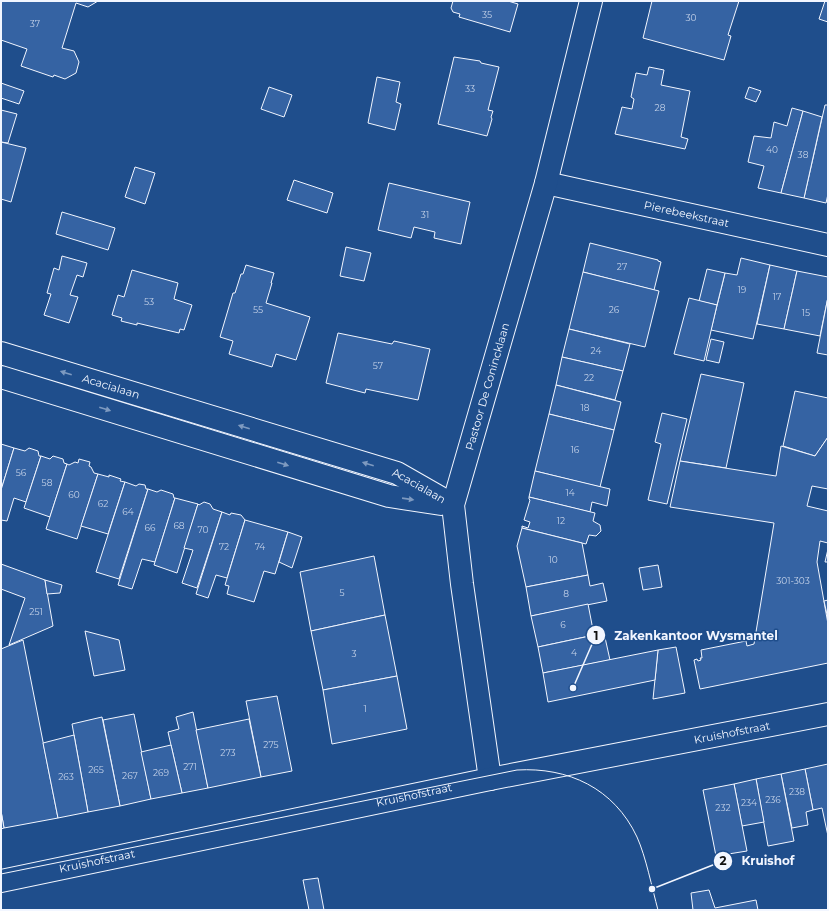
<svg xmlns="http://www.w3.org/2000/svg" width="829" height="911" font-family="Montserrat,sans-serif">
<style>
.building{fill:#3563a3;stroke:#f2f6ff}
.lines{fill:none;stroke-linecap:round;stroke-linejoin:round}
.minor-casing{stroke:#f2f6ff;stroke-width:24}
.minor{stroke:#1f4e8c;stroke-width:22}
.tram{stroke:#f2f6ff;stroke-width:1}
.oneway{fill:#7e9ac0}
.labels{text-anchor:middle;stroke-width:3;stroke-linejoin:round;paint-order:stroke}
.number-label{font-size:9px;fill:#c3d1e8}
.street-label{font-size:11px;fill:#f2f6ff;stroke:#1f4e8c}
.leader{fill:none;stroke:#f2f6ff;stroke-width:1.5}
.callout-dot{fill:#f2f6ff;stroke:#1f4e8c;stroke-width:1.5}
.mark-label{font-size:12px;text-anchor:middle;font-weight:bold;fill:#111}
.callout-label{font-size:12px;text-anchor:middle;font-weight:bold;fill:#f2f6ff;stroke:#1f4e8c;stroke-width:3;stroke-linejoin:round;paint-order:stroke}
</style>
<rect width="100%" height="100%" fill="#1f4e8c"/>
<g class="building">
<polygon points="1,1 98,1 88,7 76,3 62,48 74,51 79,62 76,73 65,79 54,75 53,77 21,66 27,49 1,40"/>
<polygon points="453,1 508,1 518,4 510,32 459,17 460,14 453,12 451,8"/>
<polygon points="652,1 739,1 728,35 731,36 724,60 643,38"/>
<polygon points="825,1 828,1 828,22 819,19"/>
<polygon points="454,57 480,61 481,63 499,67 488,110 493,111 491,117 492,119 487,136 438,124"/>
<polygon points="649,67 664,70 661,85 690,91 681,137 688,139 685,149 615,134 622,107 632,109 634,99 631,97 636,73 647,75"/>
<polygon points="377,77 400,82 396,102 401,104 395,130 368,123"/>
<polygon points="1,83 24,91 19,104 1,98"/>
<polygon points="269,87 292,95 284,117 261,109"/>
<polygon points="749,87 761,91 756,102 745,98"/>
<polygon points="825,105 828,105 828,194 826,203 804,198"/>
<polygon points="792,108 803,111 781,193 758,188 764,166 748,162 754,136 771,138 774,122 787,126"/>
<polygon points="1,110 17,114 8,143 1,142"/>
<polygon points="803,111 822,117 804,198 781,193"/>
<polygon points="1,142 26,148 11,202 1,199"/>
<polygon points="135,167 155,173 145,204 125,197"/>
<polygon points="294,180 333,193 327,213 287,200"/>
<polygon points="389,183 470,202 461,244 434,238 435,232 414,227 411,238 378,230"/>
<polygon points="62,212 115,228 108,250 56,234"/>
<polygon points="590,243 658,260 658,261 661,262 654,290 583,272"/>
<polygon points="346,247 371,253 364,281 340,276"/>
<polygon points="62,256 87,263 83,277 77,275 70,295 78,297 69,323 44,315 51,294 47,293 54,268 59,270"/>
<polygon points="741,258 770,265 753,339 711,330 725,273 737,275"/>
<polygon points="246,265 274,273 271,283 272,283 266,303 310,317 296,360 276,354 272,367 229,354 233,341 220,337 233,293 235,293 241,274 243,274"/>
<polygon points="770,265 797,271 784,329 757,324"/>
<polygon points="707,269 725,273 717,305 699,301"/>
<polygon points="132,270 178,283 174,299 192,305 184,330 180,329 179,333 137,323 137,325 121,321 122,318 112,315 118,295 124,297"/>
<polygon points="797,271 828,277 828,297 820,336 784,329"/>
<polygon points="583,272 659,291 645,347 569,329"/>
<polygon points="828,297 828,355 817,353"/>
<polygon points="689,298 717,305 704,361 674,354"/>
<polygon points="569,329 630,344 623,371 562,357"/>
<polygon points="338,333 392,344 394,341 430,349 418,400 366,389 365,393 326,383"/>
<polygon points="711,339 724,342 719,363 706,360"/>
<polygon points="562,357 623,371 615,400 556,385"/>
<polygon points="701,374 744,383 726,468 680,461"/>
<polygon points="556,385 621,402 614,430 549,414"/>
<polygon points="795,391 828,398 828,437 815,456 783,446"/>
<polygon points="662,413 687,419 667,504 648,500 661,444 655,442"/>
<polygon points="549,414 614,430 600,487 535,471"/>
<polygon points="828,437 828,489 812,486 807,506 828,511 828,543 820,541 817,562 828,624 828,663 700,689 694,660 697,659 698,661 701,660 700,658 702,658 701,650 746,641 747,646 754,644 774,523 670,507 680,461 776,476 781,446 815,456"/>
<polygon points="1,444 14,448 1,490"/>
<polygon points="14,448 25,451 29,448 38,451 39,456 41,456 26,502 14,498 7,521 1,520 1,490"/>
<polygon points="41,456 50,459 53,456 63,459 64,463 67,464 50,517 24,508"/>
<polygon points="79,459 90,462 89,466 91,467 94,473 98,474 77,539 46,529 67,464 69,465 75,462 78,463"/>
<polygon points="535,471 610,489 607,506 592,502 590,512 529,497"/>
<polygon points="98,474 109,477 109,475 121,479 120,481 125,482 108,534 81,526"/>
<polygon points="125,482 136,486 139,484 145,485 146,489 148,489 119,579 96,572"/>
<polygon points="148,489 157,492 161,490 173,494 174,498 175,498 155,562 142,559 132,589 118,585"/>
<polygon points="529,497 595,513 593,521 600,525 601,531 596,536 589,535 586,544 522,528 522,526 528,528 530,522 524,520 530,500 529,499"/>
<polygon points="175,498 198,504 177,573 154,565"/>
<polygon points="204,502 210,504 213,509 222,512 197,588 182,583 193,550 184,548 198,504 199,505"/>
<polygon points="222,512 230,515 231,513 241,515 245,520 227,578 216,575 208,598 196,594"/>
<polygon points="245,520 288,532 275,574 264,571 254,602 227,594 229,586 225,585"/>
<polygon points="522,528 582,543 588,575 526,587 517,546"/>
<polygon points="288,532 302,537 292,568 279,562"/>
<polygon points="828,549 828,562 825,562"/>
<polygon points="374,556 385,615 311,631 300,572"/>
<polygon points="1,564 45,580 53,626 9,645 25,598 1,589"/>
<polygon points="658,565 662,587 643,590 639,568"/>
<polygon points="588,575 590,586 603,583 607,601 531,616 526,587"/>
<polygon points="45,580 62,585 60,593 47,594"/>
<polygon points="828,600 828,619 824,601"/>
<polygon points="588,604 594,635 538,647 531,616"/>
<polygon points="385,615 397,676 323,690 311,631"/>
<polygon points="85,631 119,640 125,670 94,676"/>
<polygon points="604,633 610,660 543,673 538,647"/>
<polygon points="23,640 58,818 4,828 1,811 1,649"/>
<polygon points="676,647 685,693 653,699 658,650"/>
<polygon points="658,650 655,680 548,702 543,673"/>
<polygon points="397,676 407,729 332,744 323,690"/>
<polygon points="277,696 292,771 261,777 246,701"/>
<polygon points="193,712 208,788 182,793 168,732 179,729 176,717"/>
<polygon points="134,714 151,799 120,806 103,720"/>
<polygon points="102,717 120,806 88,812 72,724"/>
<polygon points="249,719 261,777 208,788 196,730"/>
<polygon points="74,735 88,812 58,818 43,743"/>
<polygon points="171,745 182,793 151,799 141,752"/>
<polygon points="828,764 828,836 822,808 813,810 805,769"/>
<polygon points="805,769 813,810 806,812 808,825 792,828 781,774"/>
<polygon points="781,774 794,841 768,846 756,779"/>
<polygon points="756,779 764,822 742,826 734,784"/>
<polygon points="734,784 747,851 716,856 703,790"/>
<polygon points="1,811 4,828 1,829"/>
<polygon points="318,878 324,910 309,910 303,880"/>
<polygon points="709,890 715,908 756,900 758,910 693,910 691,893"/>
</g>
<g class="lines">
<g class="minor-casing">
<g id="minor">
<path id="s1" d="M546,183L828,245"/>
<path id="s2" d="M1,353L397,473L453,505"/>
<polyline points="1,377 389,496 441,504"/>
<path id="s3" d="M490,779L462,584L453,505L546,183L591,1"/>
<path id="s4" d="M1,881L490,779L828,714"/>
</g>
</g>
<use href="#minor" class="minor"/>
<path class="tram" d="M1,874L517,770C568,767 614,788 637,837C646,857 652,888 658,910"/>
</g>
<defs><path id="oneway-solid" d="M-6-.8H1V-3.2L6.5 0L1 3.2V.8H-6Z"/></defs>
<g class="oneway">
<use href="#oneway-solid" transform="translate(66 373) rotate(-163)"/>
<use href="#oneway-solid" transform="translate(105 409) rotate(17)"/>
<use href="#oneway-solid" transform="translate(244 427) rotate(-163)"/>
<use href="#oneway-solid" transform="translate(283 464) rotate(17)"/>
<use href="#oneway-solid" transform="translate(368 464) rotate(-163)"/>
<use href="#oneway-solid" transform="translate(408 499) rotate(8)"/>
</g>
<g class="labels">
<g class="number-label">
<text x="487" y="18">35</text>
<text x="691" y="21">30</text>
<text x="35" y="27">37</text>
<text x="470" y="92">33</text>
<text x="660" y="111">28</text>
<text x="772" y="153">40</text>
<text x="803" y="158">38</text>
<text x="425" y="218">31</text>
<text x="622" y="270">27</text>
<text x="742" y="293">19</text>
<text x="777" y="300">17</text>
<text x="149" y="305">53</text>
<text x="258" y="313">55</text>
<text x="614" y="313">26</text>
<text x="806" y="316">15</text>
<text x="596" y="354">24</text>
<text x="378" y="369">57</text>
<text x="589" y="381">22</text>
<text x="585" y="411">18</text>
<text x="575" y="453">16</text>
<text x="21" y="476">56</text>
<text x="47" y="486">58</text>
<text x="570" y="496">14</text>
<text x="74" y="498">60</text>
<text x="103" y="507">62</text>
<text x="128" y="515">64</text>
<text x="561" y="524">12</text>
<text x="179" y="529">68</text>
<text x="150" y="531">66</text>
<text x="203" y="533">70</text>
<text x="224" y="550">72</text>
<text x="260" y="550">74</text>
<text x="553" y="563">10</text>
<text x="793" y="584">301-303</text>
<text x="342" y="596">5</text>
<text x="566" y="597">8</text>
<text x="36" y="615">251</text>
<text x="563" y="628">6</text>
<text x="574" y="656">4</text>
<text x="354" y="657">3</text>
<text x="365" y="712">1</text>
<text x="271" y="748">275</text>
<text x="228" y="756">273</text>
<text x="190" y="770">271</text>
<text x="96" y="773">265</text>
<text x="161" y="776">269</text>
<text x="130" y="779">267</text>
<text x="66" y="780">263</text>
<text x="797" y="795">238</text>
<text x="773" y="803">236</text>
<text x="749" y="806">234</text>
<text x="723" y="811">232</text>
</g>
<g class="street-label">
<text dy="4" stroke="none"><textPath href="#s1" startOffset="144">Pierebeekstraat</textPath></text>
<text dy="4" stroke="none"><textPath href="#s2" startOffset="115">Acacialaan</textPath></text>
<text dy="4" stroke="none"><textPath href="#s3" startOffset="400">Pastoor De Conincklaan</textPath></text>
<text dy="4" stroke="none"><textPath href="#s2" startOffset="439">Acacialaan</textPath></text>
<text dy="4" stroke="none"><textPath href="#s4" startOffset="746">Kruishofstraat</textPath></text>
<text dy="4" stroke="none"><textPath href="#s4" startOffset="422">Kruishofstraat</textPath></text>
<text dy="4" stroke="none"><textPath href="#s4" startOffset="98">Kruishofstraat</textPath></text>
</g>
</g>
<path class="leader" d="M573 688L596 635M652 889L723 861"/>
<g class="callout-dot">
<circle cx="573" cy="688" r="4"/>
<circle cx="652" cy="889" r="4"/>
<circle cx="596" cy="635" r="10"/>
<circle cx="723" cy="861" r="10"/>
</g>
<g class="mark-label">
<text x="596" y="640">1</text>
<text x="723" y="865">2</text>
</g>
<g class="callout-label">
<text x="696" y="640">Zakenkantoor Wysmantel</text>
<text x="768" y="865">Kruishof</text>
</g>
<rect width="829" height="911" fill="none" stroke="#f2f6ff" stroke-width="4"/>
</svg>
